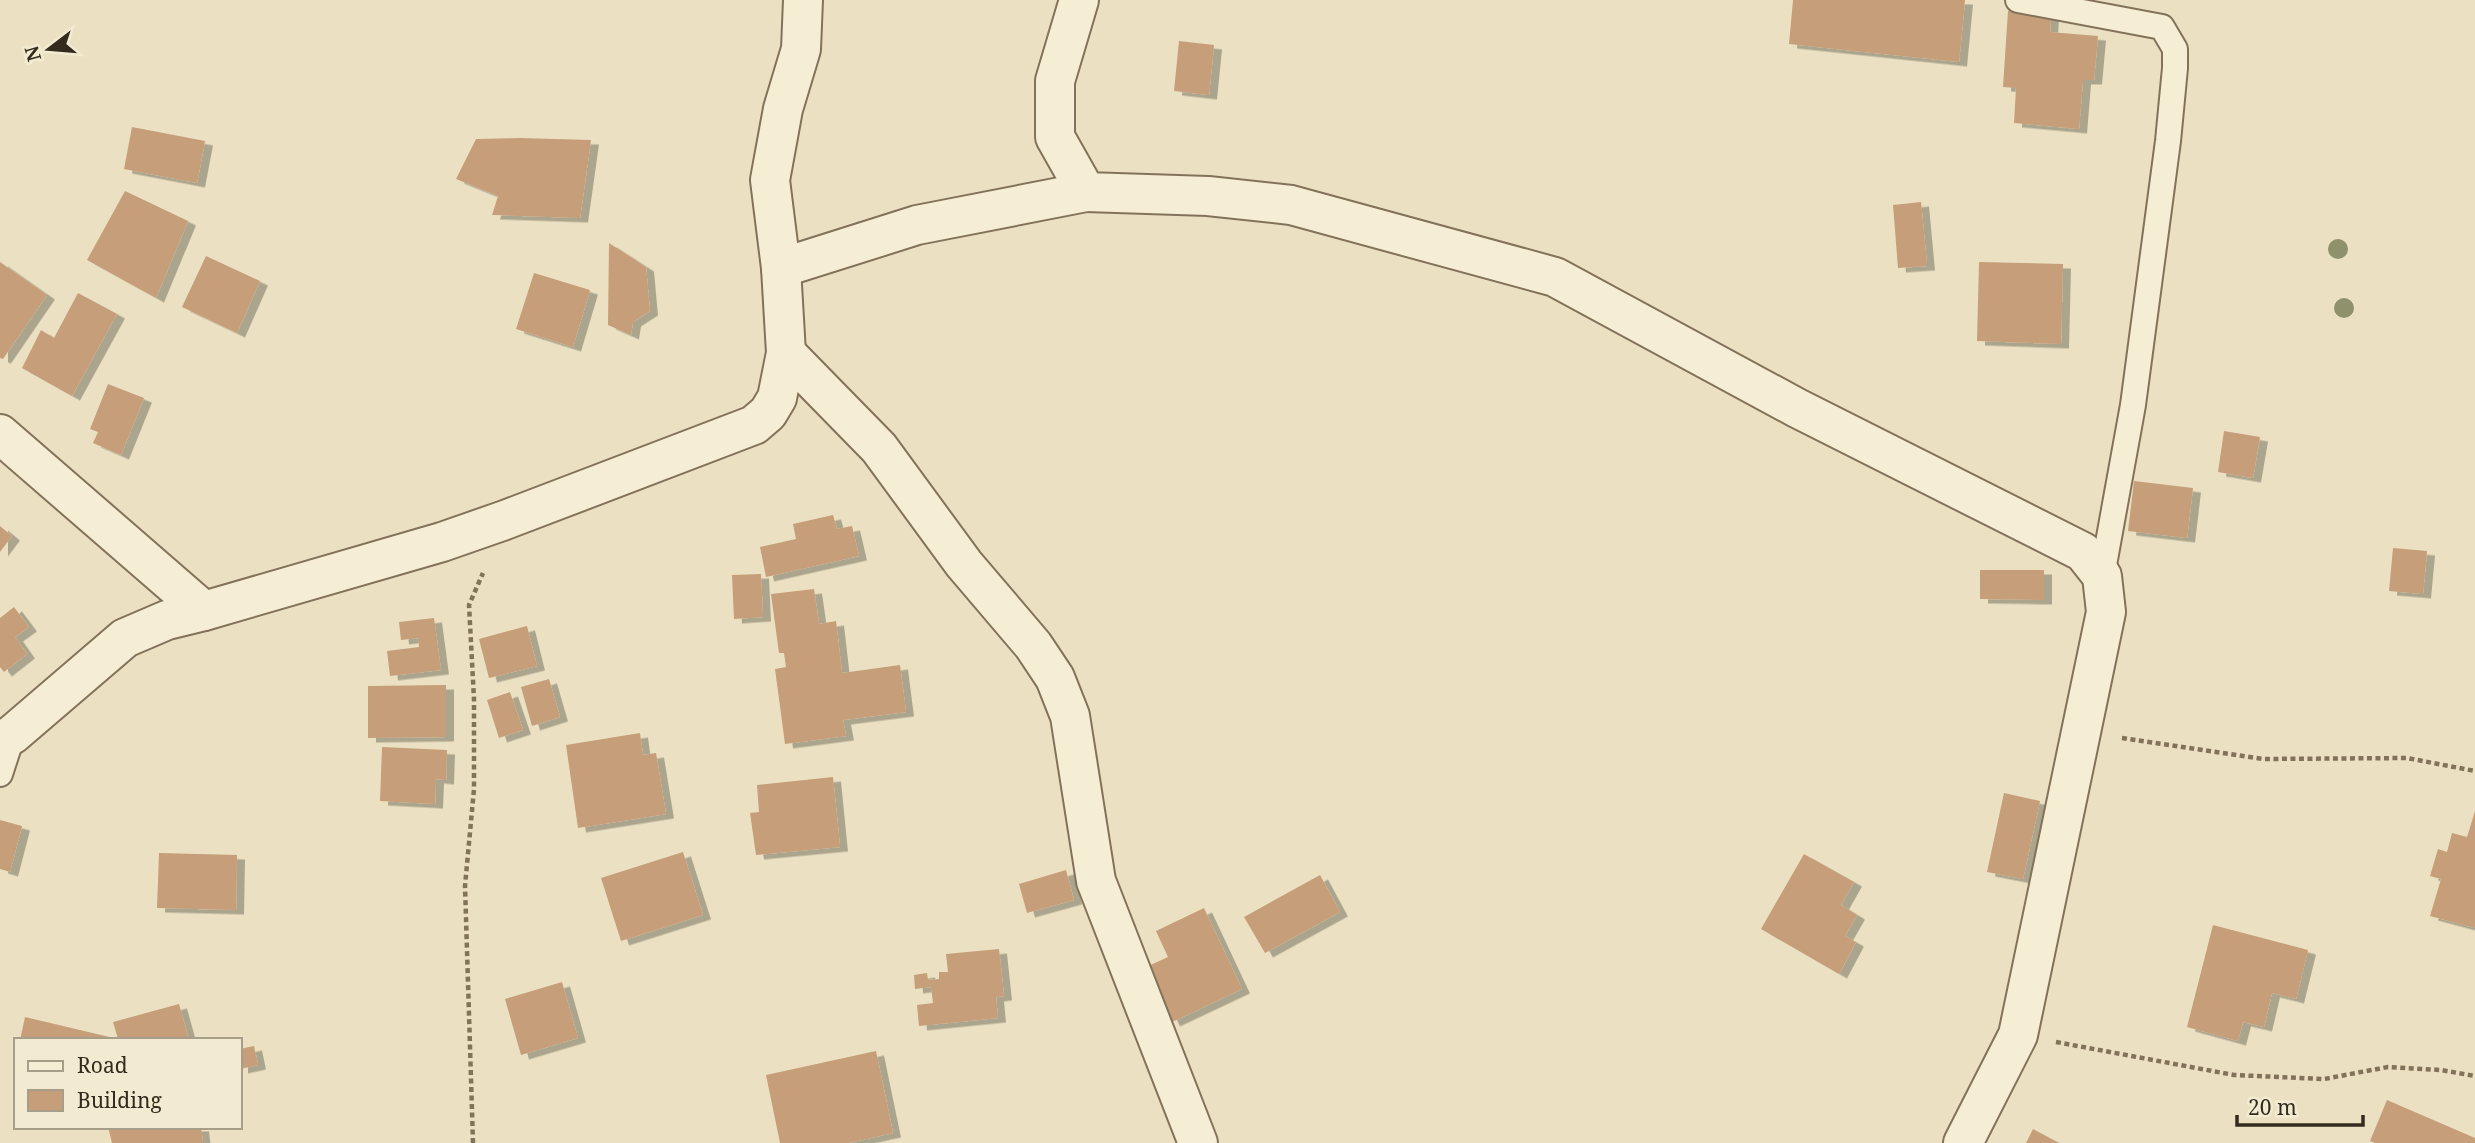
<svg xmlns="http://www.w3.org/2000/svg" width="2475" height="1143" font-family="'Noto Serif',serif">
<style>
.building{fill:#c69e7a;filter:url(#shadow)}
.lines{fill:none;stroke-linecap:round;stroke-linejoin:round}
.service-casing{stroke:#83725a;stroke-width:28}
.minor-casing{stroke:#83725a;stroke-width:42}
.path{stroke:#83725a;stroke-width:4.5;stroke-dasharray:5 3.5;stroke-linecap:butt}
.service{stroke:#f6eed4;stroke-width:24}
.minor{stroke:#f6eed4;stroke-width:38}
.tree{fill:#8e916c}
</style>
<defs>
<filter id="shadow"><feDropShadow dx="8" dy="4.5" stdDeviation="0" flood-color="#0004"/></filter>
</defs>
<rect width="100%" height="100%" fill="#ebe1c2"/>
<g class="building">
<polygon points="1793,0 1965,0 1959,62 1789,44"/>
<polygon points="2008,11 2051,14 2050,32 2098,36 2094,80 2083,80 2079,129 2014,123 2016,88 2003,87"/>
<polygon points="1179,41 1214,45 1209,95 1174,91"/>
<polygon points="132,127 205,141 197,183 124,169"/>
<polygon points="520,138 591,140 580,218 492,215 498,196 456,179 476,139"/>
<polygon points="125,191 188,221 156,298 87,260"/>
<polygon points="1921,202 1927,266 1898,268 1893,205"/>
<polygon points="609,243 646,267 650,311 633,322 631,335 608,325"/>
<polygon points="206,256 260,281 237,333 182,307"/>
<polygon points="0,262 47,295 3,359 0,358"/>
<polygon points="1979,262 2063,264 2061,344 1977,341"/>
<polygon points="534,273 590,290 573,347 516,329"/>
<polygon points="78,293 117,314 72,396 22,368 41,330 54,338"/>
<polygon points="108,384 144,398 121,455 93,443 98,432 90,429"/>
<polygon points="2224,431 2260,437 2253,478 2218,472"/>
<polygon points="2134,481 2193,488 2187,538 2128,531"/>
<polygon points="833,515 837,529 852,526 859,556 766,577 760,547 796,539 793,524"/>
<polygon points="0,526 12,536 0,552"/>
<polygon points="2393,548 2427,551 2423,594 2389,591"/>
<polygon points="1980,570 2044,570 2044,600 1980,599"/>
<polygon points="761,574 763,617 734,619 732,575"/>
<polygon points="814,589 819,624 836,621 842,673 900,665 906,712 843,720 846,736 785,744 775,669 786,667 784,653 779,653 771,594"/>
<polygon points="14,607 29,627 15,637 27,654 4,672 0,667 0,618"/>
<polygon points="434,618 441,670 390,676 387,651 419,647 418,638 401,640 399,622"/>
<polygon points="527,626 537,666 489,678 479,639"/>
<polygon points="549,679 560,717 532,726 521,687"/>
<polygon points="446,685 446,737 368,738 368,686"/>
<polygon points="510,692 523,730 499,738 487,700"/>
<polygon points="640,733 643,755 656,753 666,814 578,828 566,745"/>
<polygon points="382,747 447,750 446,780 436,779 435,804 380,801"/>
<polygon points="833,777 840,847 756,855 750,813 759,812 757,785"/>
<polygon points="2004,793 2040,801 2023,879 1987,872"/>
<polygon points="2475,811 2475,928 2430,916 2441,879 2430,876 2438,849 2447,852 2452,833 2467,837"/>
<polygon points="0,820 22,826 10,872 0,869"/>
<polygon points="683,852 703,915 621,941 601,878"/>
<polygon points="159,853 237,855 236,910 157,908"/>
<polygon points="1804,854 1854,882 1841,905 1857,915 1845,936 1856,942 1839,974 1761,929"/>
<polygon points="1066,870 1074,900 1027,913 1019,884"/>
<polygon points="1320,875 1340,912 1265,953 1244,917"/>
<polygon points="1204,908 1242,989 1172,1022 1146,967 1168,957 1156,931"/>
<polygon points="2213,925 2308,950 2296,999 2272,993 2264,1027 2243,1022 2238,1041 2187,1027"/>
<polygon points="999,949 1004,996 996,997 998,1018 919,1026 917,1005 933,1003 931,987 915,989 914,975 927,973 928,980 939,979 939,972 948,972 946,954"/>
<polygon points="562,982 578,1038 521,1055 505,999"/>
<polygon points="179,1004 189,1040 20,1040 25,1017 118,1039 113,1022"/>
<polygon points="254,1046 258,1065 240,1069 240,1049"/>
<polygon points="876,1051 893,1133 848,1143 780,1143 766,1075"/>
<polygon points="2387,1100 2475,1138 2475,1143 2375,1143 2370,1141"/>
<polygon points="108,1127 201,1127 203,1143 112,1143"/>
<polygon points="2033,1129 2059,1143 2026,1143"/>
</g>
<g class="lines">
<g class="service-casing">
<g id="service">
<polyline points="2018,0 2162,27 2175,49 2175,68 2168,141 2133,405 2102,576"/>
<polyline points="0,774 13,734"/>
</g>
</g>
<g class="minor-casing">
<g id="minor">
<polyline points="1079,0 1055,81 1055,137 1086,192 1208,196 1291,205 1555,277 1797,408 2083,552 2102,576 2106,612 2018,1035 1963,1143"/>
<polyline points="781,268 917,225 1086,192"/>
<polyline points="786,353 879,448 964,564 1033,645 1055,678 1070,716 1096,881 1198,1143"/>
<polyline points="0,434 204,611"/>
<polyline points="0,742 13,734 125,638 167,620 204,611 442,542 505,520 754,425 768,413 777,398 786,353 781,268 770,180 783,109 801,49 803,0"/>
</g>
</g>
<g class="path">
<polyline points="2122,738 2263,759 2407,758 2475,771"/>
<polyline points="2056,1042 2234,1075 2324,1079 2388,1067 2441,1070 2475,1076"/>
<polyline points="473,1143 465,886 474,789 474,699 469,605 483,573"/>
</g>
<use href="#service" class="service"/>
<use href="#minor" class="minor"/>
</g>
<g class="tree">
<circle cx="2338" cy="249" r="10"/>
<circle cx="2344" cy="308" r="10"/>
</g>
<rect x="14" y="1038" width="228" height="91" fill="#f3ebd1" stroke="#a79e89" stroke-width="2"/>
<rect x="28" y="1061" width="35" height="10" fill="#f6eed4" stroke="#a79e89" stroke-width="2"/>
<text x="77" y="1073" font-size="21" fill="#342a1e">Road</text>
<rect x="28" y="1090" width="35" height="21" fill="#c69e7a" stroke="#a79e89" stroke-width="2"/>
<text x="77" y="1108" font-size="21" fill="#342a1e">Building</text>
<g transform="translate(49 49) rotate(254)" stroke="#f3ebd1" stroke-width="5" paint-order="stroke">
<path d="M0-5L12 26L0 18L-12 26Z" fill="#342a1e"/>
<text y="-10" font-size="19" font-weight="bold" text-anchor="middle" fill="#342a1e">N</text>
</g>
<path d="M2237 1115v10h126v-10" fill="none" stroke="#342a1e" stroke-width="3.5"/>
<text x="2248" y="1115" font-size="21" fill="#342a1e" stroke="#f3ebd1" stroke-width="5" paint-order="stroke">20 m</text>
</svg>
